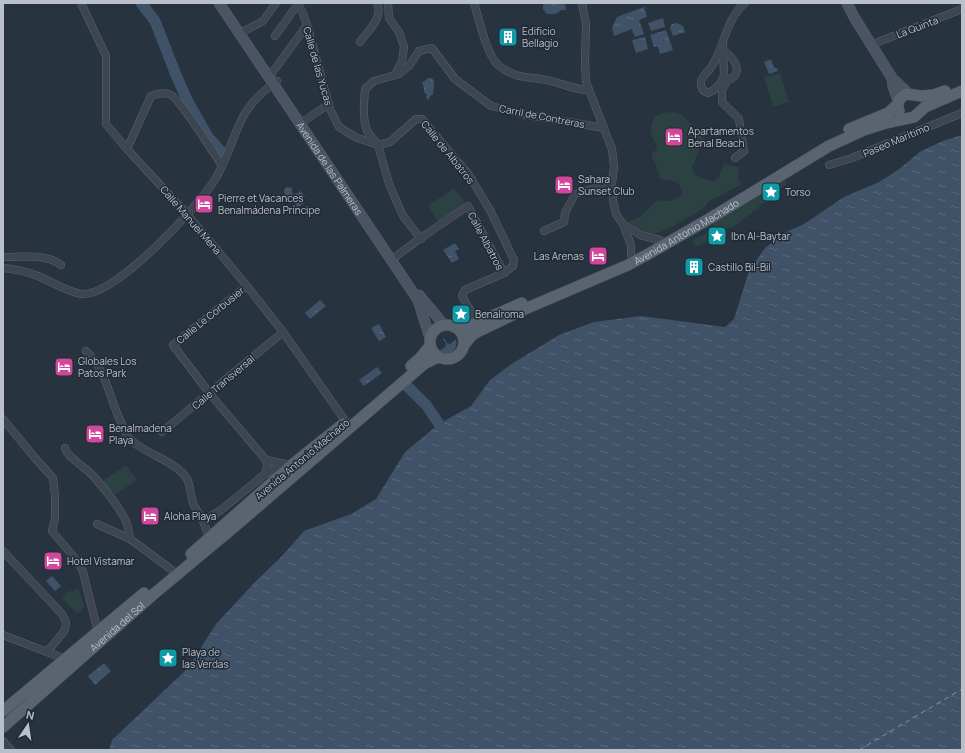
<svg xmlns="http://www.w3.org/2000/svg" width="965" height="753" font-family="Manrope,sans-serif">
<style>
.green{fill:#2b4142}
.water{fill:url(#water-ripples)}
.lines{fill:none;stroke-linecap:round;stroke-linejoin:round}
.river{stroke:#3f5268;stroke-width:11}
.ferry{stroke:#7c92aa;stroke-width:1;stroke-dasharray:5 4;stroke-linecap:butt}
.street-casing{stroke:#5a636d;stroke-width:8}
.secondary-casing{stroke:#5a636d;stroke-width:11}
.primary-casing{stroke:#464e59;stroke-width:12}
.street{stroke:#3c4550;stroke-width:7}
.secondary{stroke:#4b5463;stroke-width:10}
.primary{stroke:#5a6470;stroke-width:11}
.labels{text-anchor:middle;stroke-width:3;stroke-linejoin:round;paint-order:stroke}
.street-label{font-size:10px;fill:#b9c0ca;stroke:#212a35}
.poi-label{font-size:10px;fill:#b9c0ca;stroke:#212a35;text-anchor:start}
</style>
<defs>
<pattern id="water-ripples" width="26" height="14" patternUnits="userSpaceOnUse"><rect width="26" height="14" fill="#3f5268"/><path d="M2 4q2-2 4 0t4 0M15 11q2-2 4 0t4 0" fill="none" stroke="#59697c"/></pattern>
</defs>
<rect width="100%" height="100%" fill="#283340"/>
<g class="green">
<polygon points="780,73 789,102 773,107 764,77"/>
<path d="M671,112L681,114L704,139L692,167C693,177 705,180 714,181L719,177L724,164L739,167L738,178L742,184L708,202L705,207C696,213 687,218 677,224C659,234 646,239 629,223L631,221L641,216L657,200C667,202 673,201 681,196C684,182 672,180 661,179L651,154L656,150L657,144C648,136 650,127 654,117L663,113Z"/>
<polygon points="784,180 787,184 734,227 721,230 714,235 711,241 696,246 692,241 714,228 712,224 775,185"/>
<polygon points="454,188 466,204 439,223 428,206"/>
<polygon points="126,465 137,480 112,497 101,482"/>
<polygon points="78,587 84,606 81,611 77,613 62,598 70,590 72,592"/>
</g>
<g class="water">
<polygon points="543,3 564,3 566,7 566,10 561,10 556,14 547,14 543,9"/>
<polygon points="644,7 647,17 639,20 644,34 635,37 632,29 614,36 612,28 617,17"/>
<polygon points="663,18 665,27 651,31 648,23"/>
<polygon points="677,23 683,26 685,32 673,36 670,28 672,24"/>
<polygon points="666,30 673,50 660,54 658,46 654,47 650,35"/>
<polygon points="645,37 648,49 636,53 632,40"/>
<polygon points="771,59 774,68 777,68 778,71 769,74 764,62"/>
<path d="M428,78H432C436,83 433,88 433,94L430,96L429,100L426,98L427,95L424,92V88L422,82L425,81Z"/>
<polygon points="962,135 962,750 109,750 112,740 188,668 216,624 255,582 282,556 304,531 351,514 376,499 405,452 439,424 471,406 490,380 510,365 559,335 594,322 641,316 725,327 734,319 749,271 765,248 784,233 804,224 844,197 879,182 898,170 921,151 943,141"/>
<polygon points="286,187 292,188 292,193 295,195 300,191 305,196 302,201 304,203 297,208 295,203 296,198 289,196 287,200 284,199 285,194 284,191"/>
<polygon points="455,243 459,249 455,251 459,259 452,263 443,250"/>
<polygon points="320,300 326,306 310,319 305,313"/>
<polygon points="379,324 386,337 379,341 371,328"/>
<path d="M444,338L447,343L450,344L456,339C458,347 454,353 446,354L438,350C442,350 445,348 446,344L443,339Z"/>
<polygon points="377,367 382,373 364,386 359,380"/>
<polygon points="52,576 61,586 55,591 46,581"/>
<polygon points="104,663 111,671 95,685 88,676"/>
</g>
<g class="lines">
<g class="river">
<polyline points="141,3 155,21 176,75 187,100 208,137 223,154"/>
<polyline points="407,386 427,406 439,424"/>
</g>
<polyline class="ferry" points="859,750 962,689"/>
<g class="street-casing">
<g id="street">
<polyline points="81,3 106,56 106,124 127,149 187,214 247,286 283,332 346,422"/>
<polyline points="297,3 302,11 308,28 330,109 339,127 355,137 378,145 389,184 403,216 421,239"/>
<polyline points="388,3 389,18 399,32 404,47 402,61 395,75"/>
<path d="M474,3C479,19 486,52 497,64C501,68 510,73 516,75C525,78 537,78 547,80C561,83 575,90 589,90"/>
<polyline points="582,3 586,24 585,62 586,82 612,149 614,167 612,183 613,200 616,214 623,224"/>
<polyline points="244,31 263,21 276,3"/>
<polyline points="275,36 298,4"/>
<path d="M360,42C368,31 384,17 377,3"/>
<polyline points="872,45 878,42 962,9"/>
<path d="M723,55L725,52C734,58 743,71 731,79H728L724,76L723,45"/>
<polyline points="272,73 307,25"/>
<path d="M724,76C721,84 716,90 708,93C703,91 700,87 701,81C703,75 709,71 712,66C725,45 726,19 745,3"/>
<polyline points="728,79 722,90 722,102 739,119 744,151 735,158"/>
<polyline points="304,121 329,104"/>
<path d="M127,149L151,96C157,94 162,92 169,94C179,97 213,153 222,165"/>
<polyline points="829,165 852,158 962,113"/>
<polyline points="544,231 564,222 565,213 575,194 612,183"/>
<polyline points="631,255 631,245 623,224 640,235 660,240"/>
<path d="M3,257C22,257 45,253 61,265"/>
<polyline points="391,260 425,235 468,206 504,273"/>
<path d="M3,268C15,269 27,272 38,276C50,281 72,294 83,294C116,295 196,209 214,181C227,161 232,137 244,115C252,101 264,90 277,81"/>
<polyline points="247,286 173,345 210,394 266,460"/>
<path d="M477,322L462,296L465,290L504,273L513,266L514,260L491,212L469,175L422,119H416L390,142L378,145C375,141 371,137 368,133C362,120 364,103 365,89L374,81L399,74L409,66L419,51L432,48L455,79L491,106L522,114L604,128"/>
<path d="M86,351C107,371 109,398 121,422C123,427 124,432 127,436C142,454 176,460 187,479C191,486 190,495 193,503C195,509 201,515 203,521C206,528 207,535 214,539"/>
<polyline points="3,419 35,458 53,478 55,495 55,519 52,531 78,562 83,572 98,632"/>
<polyline points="162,432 283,332"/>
<path d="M65,448C66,456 89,470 95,478C104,488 125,514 128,527C129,530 129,535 130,539L172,570"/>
<polyline points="265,474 267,467 266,460 285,464"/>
<polyline points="203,521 221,510 265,474 283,464"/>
<polyline points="97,524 130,539"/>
<polyline points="3,551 62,614 66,622 65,630 47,652"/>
<polyline points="3,635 65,659"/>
<polyline points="3,741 11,750"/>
</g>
</g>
<g class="secondary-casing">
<g id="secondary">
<path id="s1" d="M219,3L418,300L430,338"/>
<polyline points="847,3 854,17 892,78 909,94"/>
<polyline points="892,78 893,86 898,101"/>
<polyline points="419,295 444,325"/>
</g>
</g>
<g class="primary-casing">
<g id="primary">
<path d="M899,111C896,103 899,98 906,94L922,96L934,95L945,91"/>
<polyline points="849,129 888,113 898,104"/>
<circle cx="447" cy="342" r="17"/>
<polyline points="454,327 465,328 522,303"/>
<path id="s2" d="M464,345L472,335L477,332L525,309L628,265L650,253L709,219L829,146L864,130L886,123L914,117L925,107L962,91"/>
<polyline points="411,366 420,358 430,346"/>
<polyline points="191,554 293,464 343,424"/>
<polyline points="3,711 144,593"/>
<path id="s3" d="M3,727L155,593L233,528L424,364L438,357"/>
</g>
</g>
<use href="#street" class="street"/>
<use href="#secondary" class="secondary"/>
<use href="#primary" class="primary"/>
</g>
<defs>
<g id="building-square" transform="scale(1)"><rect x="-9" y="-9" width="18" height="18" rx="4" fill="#0f9aa8" stroke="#212a35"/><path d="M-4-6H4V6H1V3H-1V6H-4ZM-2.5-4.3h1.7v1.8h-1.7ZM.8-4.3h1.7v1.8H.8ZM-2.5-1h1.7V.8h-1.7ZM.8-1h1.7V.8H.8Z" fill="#fff"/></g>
<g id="hotel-square" transform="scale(1)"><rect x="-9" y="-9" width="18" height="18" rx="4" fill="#d1479c" stroke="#212a35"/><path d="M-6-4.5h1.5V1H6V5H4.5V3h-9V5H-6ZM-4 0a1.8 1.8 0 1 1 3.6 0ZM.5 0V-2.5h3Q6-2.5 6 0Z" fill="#fff"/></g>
<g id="sight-square" transform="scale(1)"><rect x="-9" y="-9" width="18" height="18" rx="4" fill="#0f9aa8" stroke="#212a35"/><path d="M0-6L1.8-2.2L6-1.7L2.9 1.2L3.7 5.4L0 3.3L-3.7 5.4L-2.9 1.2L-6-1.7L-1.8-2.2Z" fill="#fff"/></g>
</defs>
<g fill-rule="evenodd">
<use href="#building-square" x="508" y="37"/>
<use href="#hotel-square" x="674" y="137"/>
<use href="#hotel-square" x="564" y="185"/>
<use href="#sight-square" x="771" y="192"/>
<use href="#hotel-square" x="204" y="204"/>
<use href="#sight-square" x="717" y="236"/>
<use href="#hotel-square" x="598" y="256"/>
<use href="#building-square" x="694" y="267"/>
<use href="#sight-square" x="461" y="314"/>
<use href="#hotel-square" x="64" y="367"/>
<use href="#hotel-square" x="95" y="434"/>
<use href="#hotel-square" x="150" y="516"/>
<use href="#hotel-square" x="53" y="561"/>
<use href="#sight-square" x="168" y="658"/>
</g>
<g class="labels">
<g class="street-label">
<text transform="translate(917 27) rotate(-21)" y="4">La Quinta</text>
<text transform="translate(318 66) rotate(74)" y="4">Calle de las Yucas</text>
<text transform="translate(542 116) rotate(11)" y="4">Carril de Contreras</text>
<text transform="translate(896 140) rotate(-23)" y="4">Paseo Marítimo</text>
<text transform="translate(448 152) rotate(51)" y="4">Calle de Albatros</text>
<text dy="4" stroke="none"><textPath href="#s1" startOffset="199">Avenida de las Palmeras</textPath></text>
<text transform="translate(191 220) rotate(49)" y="4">Calle Manuel Mena</text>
<text dy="4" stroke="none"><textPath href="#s2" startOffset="251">Avenida Antonio Machado</textPath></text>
<text transform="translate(486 241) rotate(62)" y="4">Calle Albatros</text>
<text transform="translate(210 315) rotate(-39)" y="4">Calle Le Corbusier</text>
<text transform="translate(223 382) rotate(-40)" y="4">Calle Transversal</text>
<text transform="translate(302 459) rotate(-40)" y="4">Avenida Antonio Machado</text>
<text dy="4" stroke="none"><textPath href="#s3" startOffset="152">Avenida del Sol</textPath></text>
</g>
<g class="poi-label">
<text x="522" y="35">Edificio<tspan x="522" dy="12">Bellagio</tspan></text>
<text x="688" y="135">Apartamentos<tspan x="688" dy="12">Benal Beach</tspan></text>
<text x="578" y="183">Sahara<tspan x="578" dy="12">Sunset Club</tspan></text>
<text x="785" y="196">Torso</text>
<text x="218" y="202">Pierre et Vacances<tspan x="218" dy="12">Benalmádena Príncipe</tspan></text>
<text x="731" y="240">Ibn Al-Baytar</text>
<text x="584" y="260" text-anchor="end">Las Arenas</text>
<text x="708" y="271">Castillo Bil-Bil</text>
<text x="475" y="318">Benalroma</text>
<text x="78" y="365">Globales Los<tspan x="78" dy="12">Patos Park</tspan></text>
<text x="109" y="432">Benalmadena<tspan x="109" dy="12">Playa</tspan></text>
<text x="164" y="520">Aloha Playa</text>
<text x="67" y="565">Hotel Vistamar</text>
<text x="182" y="656">Playa de<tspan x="182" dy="12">las Verdas</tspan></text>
</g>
</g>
<rect width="965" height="753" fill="none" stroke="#b9c0ca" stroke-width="8"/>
<g transform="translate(28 725) rotate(13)" stroke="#212a35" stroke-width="3" paint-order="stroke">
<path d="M0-3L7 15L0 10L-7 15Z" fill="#b9c0ca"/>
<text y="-6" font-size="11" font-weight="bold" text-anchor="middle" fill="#b9c0ca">N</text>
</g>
</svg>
